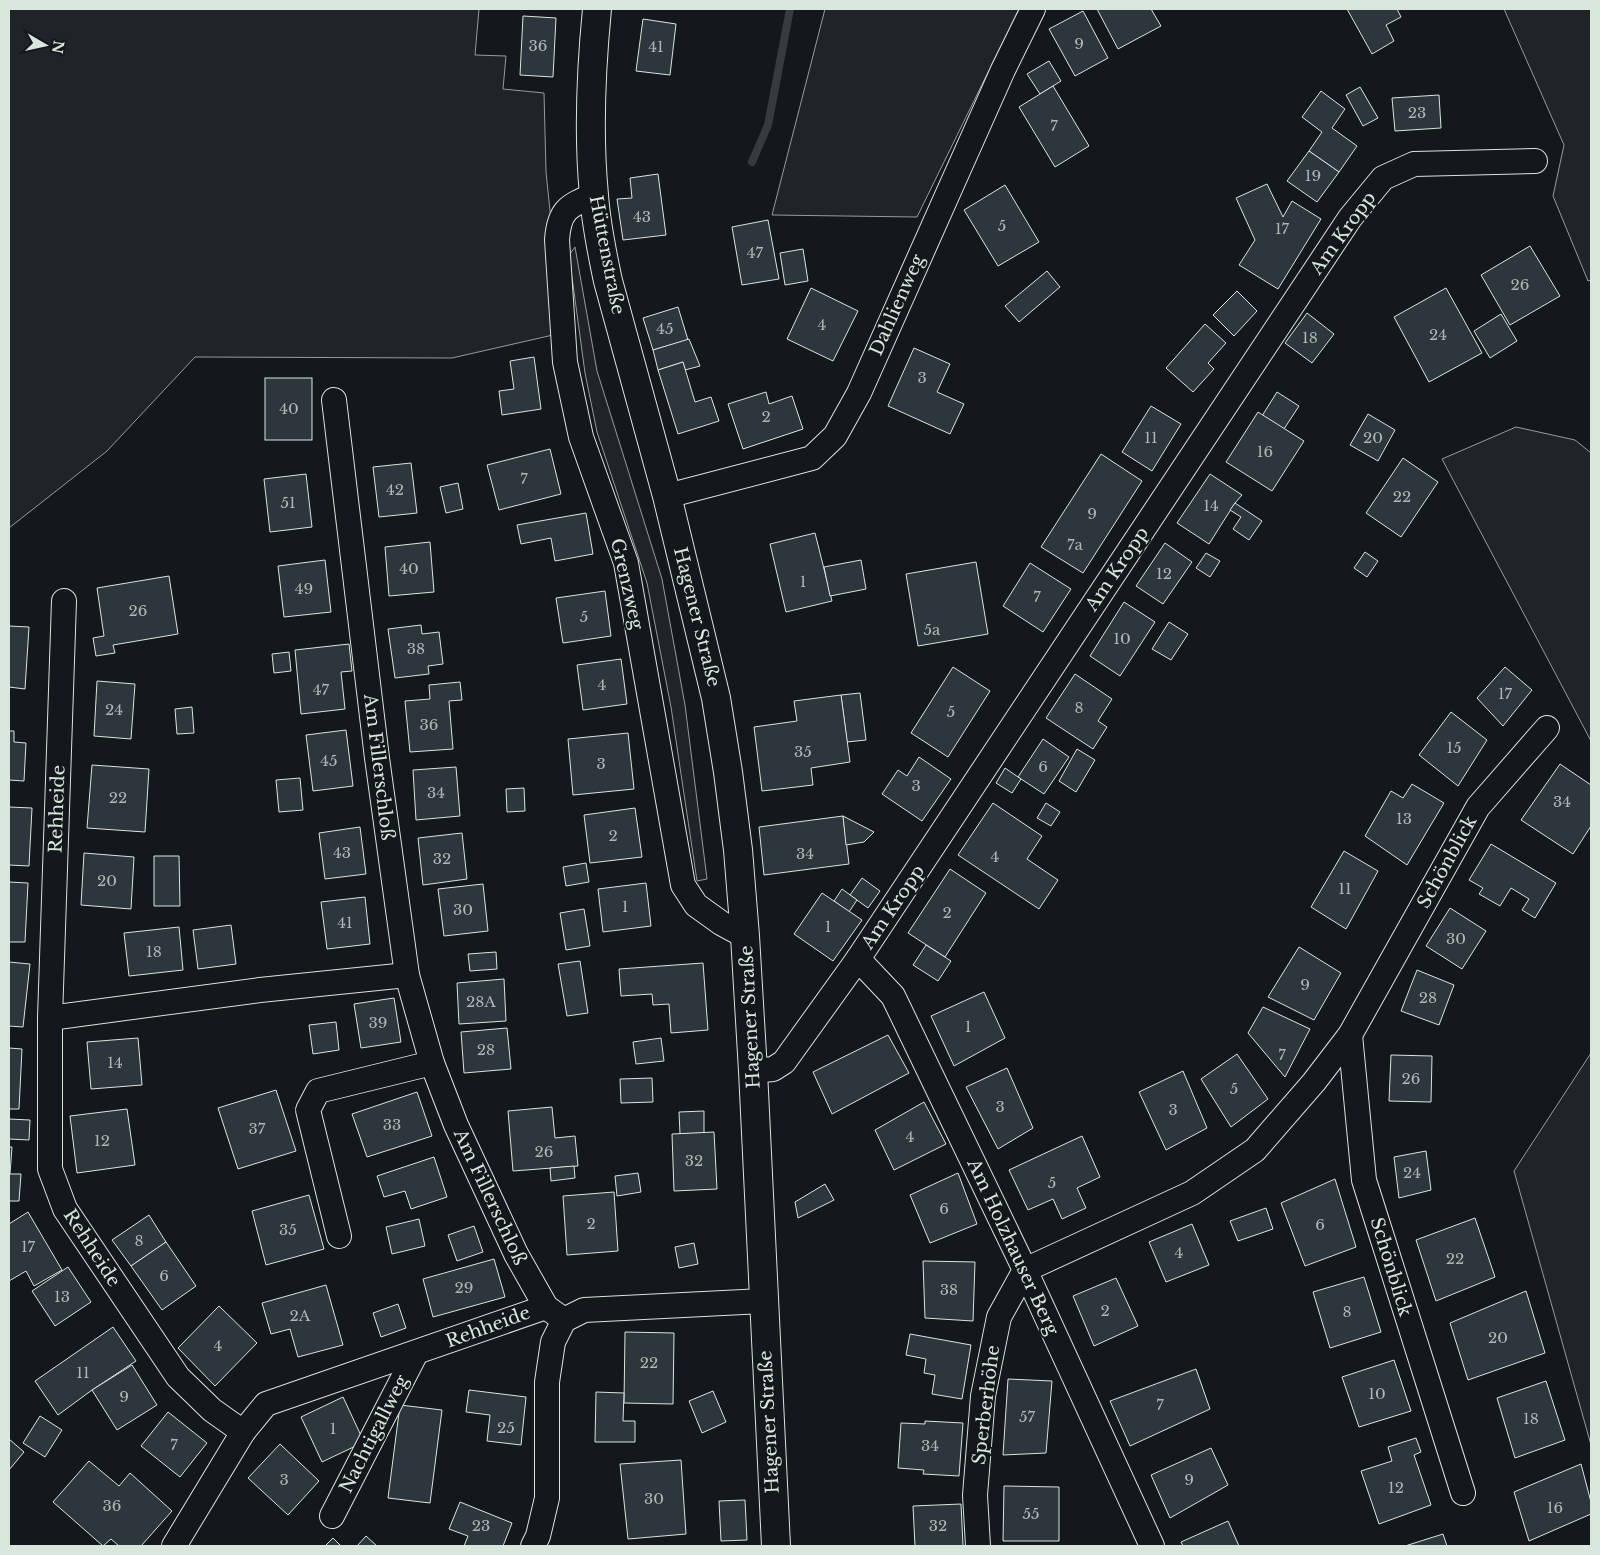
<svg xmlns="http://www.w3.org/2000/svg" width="1600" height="1555" font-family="'Libre Baskerville',serif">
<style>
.green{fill:#202428;stroke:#939e99}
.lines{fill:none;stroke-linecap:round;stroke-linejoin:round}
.stream{stroke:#363b3e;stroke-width:8}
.building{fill:#2c363c;stroke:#d8e6dc}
.street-casing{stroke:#d8e6dc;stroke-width:26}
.secondary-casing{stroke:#d8e6dc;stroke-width:30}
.street{stroke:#14181c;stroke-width:24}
.secondary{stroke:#14181c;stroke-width:28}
.labels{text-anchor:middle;stroke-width:4;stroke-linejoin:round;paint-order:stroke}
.number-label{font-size:15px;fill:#adbab4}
.street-label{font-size:18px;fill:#d8e6dc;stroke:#14181c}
</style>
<rect width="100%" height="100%" fill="#14181c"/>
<g class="green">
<polygon points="9,9 479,9 475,55 506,56 503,89 544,93 546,172 553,240 553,335 452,358 195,357 107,451 9,528"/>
<polygon points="825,9 1019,9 917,217 772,215"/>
<polygon points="1504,9 1591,9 1591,280 1588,281 1553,196 1564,145"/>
<polygon points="575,247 597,371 662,579 685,705 707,879 697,881 671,707 647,583 597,432 585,373 569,255"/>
<polygon points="1516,427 1575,440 1591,453 1591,741 1442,459"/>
<polygon points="1591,1053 1591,1445 1514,1171"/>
</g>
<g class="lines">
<polyline class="stream" points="752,162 768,125 790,9"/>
</g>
<g class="building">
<polygon points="1097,9 1151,9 1161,26 1118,49"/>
<polygon points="1347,9 1397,9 1401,17 1386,25 1394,41 1372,54"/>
<polygon points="1083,11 1108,58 1075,76 1049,29"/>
<polygon points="523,16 556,18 553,77 520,75"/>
<polygon points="643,19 676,24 670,75 636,71"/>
<polygon points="1049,61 1061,81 1040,94 1027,74"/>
<polygon points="1053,86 1089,146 1055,167 1019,107"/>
<polygon points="1360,87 1378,118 1363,126 1346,95"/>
<polygon points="1321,91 1345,109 1332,128 1357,146 1339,172 1309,151 1322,132 1302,117"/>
<polygon points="1439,95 1441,128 1395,131 1392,98"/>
<polygon points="1309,151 1339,172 1317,202 1287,181"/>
<polygon points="658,174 666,235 623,240 617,199 632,198 630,178"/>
<polygon points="1267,184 1283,217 1292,201 1321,219 1278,289 1239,265 1255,240 1236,198"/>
<polygon points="1005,185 1039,242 998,266 964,210"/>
<polygon points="768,220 779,279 742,285 732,227"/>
<polygon points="1530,246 1560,296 1510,325 1481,275"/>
<polygon points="803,249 808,281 785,285 780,253"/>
<polygon points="1047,271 1060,287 1019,322 1005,306"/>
<polygon points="811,288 858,311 833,361 787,339"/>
<polygon points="1446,288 1482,353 1429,382 1394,317"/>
<polygon points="1237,291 1257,311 1234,336 1213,315"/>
<polygon points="678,307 688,340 653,350 643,318"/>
<polygon points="1307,313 1334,334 1312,363 1285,343"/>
<polygon points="1501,314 1517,341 1490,358 1474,331"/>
<polygon points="1205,324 1226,343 1208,363 1214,369 1193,392 1166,368"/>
<polygon points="689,339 700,366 685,370 683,362 658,370 653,350"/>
<polygon points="914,348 950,364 937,392 964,404 950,434 888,406"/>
<polygon points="534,357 541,409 502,415 499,391 514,389 510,361"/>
<polygon points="683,362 695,402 711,397 719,421 678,434 658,370"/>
<rect x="265" y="378" width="47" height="62"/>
<polygon points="766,392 769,404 792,396 803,429 743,449 728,404"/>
<polygon points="1277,392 1299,406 1284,429 1262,416"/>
<polygon points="1151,406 1181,424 1152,471 1122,452"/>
<polygon points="1258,412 1304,441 1272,491 1226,462"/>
<polygon points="1368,414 1395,430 1378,461 1350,445"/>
<polygon points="550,449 561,494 499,510 487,465"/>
<polygon points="1101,454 1142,481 1083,573 1041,547"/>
<polygon points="1403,458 1438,482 1401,537 1366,513"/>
<polygon points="411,463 417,513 379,517 373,467"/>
<polygon points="306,474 312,527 270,532 264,479"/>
<polygon points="1210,474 1242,495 1235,503 1209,544 1177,523"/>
<polygon points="458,483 463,509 446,513 440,487"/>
<polygon points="1235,503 1262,521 1249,540 1233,529 1241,517 1230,510"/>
<polygon points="586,513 593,554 555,561 551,538 521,544 517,525"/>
<polygon points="815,533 832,601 786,612 770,544"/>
<polygon points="430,542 434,592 389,596 385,547"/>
<polygon points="1165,543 1192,562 1163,604 1136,586"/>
<polygon points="1365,552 1378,561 1367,577 1354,568"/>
<polygon points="1206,553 1220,561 1210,577 1196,568"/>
<polygon points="325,560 331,612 284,617 278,566"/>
<polygon points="861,560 866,589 830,596 824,567"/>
<polygon points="976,562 988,634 918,646 906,574"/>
<polygon points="1030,563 1071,589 1043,632 1003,606"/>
<polygon points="169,576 178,634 113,645 115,653 96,656 93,638 104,636 97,588"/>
<polygon points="605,591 611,636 563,643 556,598"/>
<polygon points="1124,602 1155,622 1120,676 1090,656"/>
<polygon points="1169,622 1188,634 1171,660 1152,649"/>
<polygon points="421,625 422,634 439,632 443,664 428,666 429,674 395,678 388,629"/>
<polygon points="9,626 29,627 25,689 9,687"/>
<polygon points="349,644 352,671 341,672 345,709 301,714 295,650"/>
<polygon points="289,652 291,671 274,673 272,654"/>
<polygon points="621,659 627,704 583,710 577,665"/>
<polygon points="953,667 990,691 948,757 911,733"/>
<polygon points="1505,667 1532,690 1503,726 1477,698"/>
<polygon points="1075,674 1112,699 1098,721 1107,727 1093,749 1046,718"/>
<polygon points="97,681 135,684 131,739 94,736"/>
<polygon points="460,682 462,700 449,701 453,749 410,752 405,701 430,699 429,685"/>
<polygon points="860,693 866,740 847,742 841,695"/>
<polygon points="841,695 850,762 811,768 813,785 762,791 754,727 797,721 794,701"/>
<polygon points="192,707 194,733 177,734 175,709"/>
<polygon points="1451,712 1487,740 1458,786 1419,755"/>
<polygon points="346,730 353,786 313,791 306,735"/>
<polygon points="9,731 14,731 14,742 26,743 24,781 9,780"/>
<polygon points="628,733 634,789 573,795 568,739"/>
<polygon points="1043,739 1069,757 1044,794 1018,777"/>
<polygon points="1077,749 1095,760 1076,792 1059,781"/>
<polygon points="919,757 951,779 922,821 882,794 898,770 907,776"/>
<polygon points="1560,764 1591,785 1591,826 1573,854 1521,820"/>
<polygon points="92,765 149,769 145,832 87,828"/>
<polygon points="456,767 460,816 416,820 413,770"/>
<polygon points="1005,768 1021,779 1012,793 996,783"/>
<polygon points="300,778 303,810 279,812 276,780"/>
<polygon points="1412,784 1444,803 1407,865 1365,836 1391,791 1403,798"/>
<polygon points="524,788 525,811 507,812 506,789"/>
<polygon points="993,803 1042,836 1027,859 1058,880 1039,909 958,855"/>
<polygon points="1046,803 1060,812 1051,826 1037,818"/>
<polygon points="9,807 32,808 29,866 9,865"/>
<polygon points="635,808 642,857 590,863 584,815"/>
<polygon points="843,816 849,864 764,875 759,827"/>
<polygon points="843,816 874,832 864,842 846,845"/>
<polygon points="360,827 366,874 325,879 319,833"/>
<polygon points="462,833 467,879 423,885 418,838"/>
<polygon points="1491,844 1556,883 1535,918 1522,910 1529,899 1511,888 1500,906 1479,894 1483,888 1469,880"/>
<polygon points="1344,851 1378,871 1346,929 1311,907"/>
<polygon points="84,853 134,857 131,909 81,905"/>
<polygon points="154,856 179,856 180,906 154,906"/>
<polygon points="586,863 589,882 566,886 563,867"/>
<polygon points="950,869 986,893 945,957 908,933"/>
<polygon points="862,878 880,891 868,908 850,895"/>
<polygon points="9,882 28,883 25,942 9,942"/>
<polygon points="646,883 651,926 603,932 598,889"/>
<polygon points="483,884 488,931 444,936 438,889"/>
<polygon points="842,889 857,900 849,912 834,901"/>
<polygon points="822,893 862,920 833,961 794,934"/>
<polygon points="365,897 370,944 327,949 321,902"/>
<polygon points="1450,908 1486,931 1462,969 1426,946"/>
<polygon points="584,909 590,946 566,950 560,913"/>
<polygon points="231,925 236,964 198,969 193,930"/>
<polygon points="179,927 183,970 129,976 124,933"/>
<polygon points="926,945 951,961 938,981 913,965"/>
<polygon points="1299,947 1341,973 1314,1020 1268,997"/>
<polygon points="496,952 497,969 470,971 468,954"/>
<polygon points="580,961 588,1013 567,1016 558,964"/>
<polygon points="9,962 30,964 23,1027 9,1026"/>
<polygon points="703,963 708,1030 671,1033 669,1004 653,1005 652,994 621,996 619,969"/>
<polygon points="1417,970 1454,985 1439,1025 1401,1011"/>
<polygon points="504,979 506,1021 459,1024 457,983"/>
<polygon points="984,992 1005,1038 954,1066 931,1016"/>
<polygon points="394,998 401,1042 361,1048 354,1004"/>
<polygon points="1263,1007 1310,1029 1285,1077 1248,1033"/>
<polygon points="336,1022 339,1050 313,1054 309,1025"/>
<polygon points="507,1028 511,1069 464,1073 461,1032"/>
<polygon points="888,1035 909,1073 832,1114 813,1072"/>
<polygon points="138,1038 142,1085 91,1089 87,1042"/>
<polygon points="661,1038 664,1061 636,1064 633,1042"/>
<polygon points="9,1048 22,1049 19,1109 9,1109"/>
<polygon points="1237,1054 1268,1099 1231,1127 1201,1079"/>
<polygon points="1391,1055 1432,1056 1431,1102 1389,1101"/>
<polygon points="1007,1068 1033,1128 998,1149 966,1087"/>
<polygon points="1183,1071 1207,1128 1166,1150 1139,1092"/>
<polygon points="652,1078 653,1102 621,1103 620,1079"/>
<polygon points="276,1090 296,1151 238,1169 218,1108"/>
<polygon points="417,1092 432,1136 367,1157 352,1114"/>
<polygon points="924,1102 946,1144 894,1170 875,1130"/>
<polygon points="552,1107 555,1138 575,1136 578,1166 513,1171 508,1111"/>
<polygon points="127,1109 135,1165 77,1173 70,1116"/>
<polygon points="704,1111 704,1133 680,1134 679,1112"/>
<polygon points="9,1119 30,1120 29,1140 9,1139"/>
<polygon points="714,1132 717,1189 674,1191 672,1134"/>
<polygon points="1082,1136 1100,1177 1077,1188 1086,1208 1062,1219 1053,1199 1028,1210 1009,1170"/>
<polygon points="9,1147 12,1147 10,1174 21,1174 19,1201 9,1201"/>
<polygon points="1426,1151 1431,1190 1399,1198 1394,1157"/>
<polygon points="434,1157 447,1197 411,1209 405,1191 384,1197 377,1176"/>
<polygon points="574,1166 575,1178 551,1181 550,1168"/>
<polygon points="638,1173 641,1192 617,1196 615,1176"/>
<polygon points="958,1173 977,1224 930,1243 910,1195"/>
<polygon points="1335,1179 1356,1247 1305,1266 1281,1203"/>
<polygon points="825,1184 834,1200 798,1218 795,1202"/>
<polygon points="614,1192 618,1251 567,1255 563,1196"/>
<polygon points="309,1195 324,1249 266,1265 252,1211"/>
<polygon points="1266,1208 1273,1229 1238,1241 1230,1221"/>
<polygon points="28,1212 62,1270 34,1286 26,1271 9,1281 9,1224"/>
<polygon points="149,1215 166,1242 131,1266 112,1240"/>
<polygon points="1475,1218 1495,1277 1436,1301 1416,1240"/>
<polygon points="419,1219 425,1246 392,1254 386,1227"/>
<polygon points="1192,1224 1209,1265 1166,1282 1149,1242"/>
<polygon points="474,1226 483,1252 457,1261 448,1235"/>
<polygon points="166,1242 196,1286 162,1310 131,1266"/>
<polygon points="694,1243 698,1264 679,1268 675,1247"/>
<polygon points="494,1259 505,1297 433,1317 423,1279"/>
<polygon points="923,1261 975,1262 973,1321 925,1318"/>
<polygon points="68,1267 91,1302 55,1326 32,1291"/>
<polygon points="1364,1277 1381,1332 1330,1348 1313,1292"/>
<polygon points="1116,1278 1138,1326 1094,1346 1073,1296"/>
<polygon points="326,1285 343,1345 298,1357 290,1329 271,1334 262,1303"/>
<polygon points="1526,1291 1545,1353 1468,1380 1450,1323"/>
<polygon points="398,1304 406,1328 381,1337 373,1313"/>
<polygon points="219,1306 257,1343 215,1386 178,1348"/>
<polygon points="113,1327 136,1361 92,1390 58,1415 35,1381"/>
<polygon points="625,1332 674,1333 673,1404 624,1403"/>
<polygon points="910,1334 971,1345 962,1399 932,1394 935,1375 924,1373 926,1359 906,1355"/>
<polygon points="1394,1360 1411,1411 1359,1427 1342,1377"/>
<polygon points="132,1365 157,1405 117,1430 92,1390"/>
<polygon points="1196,1369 1210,1409 1130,1446 1110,1401"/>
<polygon points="1008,1379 1052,1381 1046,1453 1003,1455"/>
<polygon points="1546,1381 1565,1440 1515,1458 1497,1398"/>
<polygon points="469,1390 526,1397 521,1445 487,1441 490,1415 466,1412"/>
<polygon points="713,1391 726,1422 702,1433 689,1401"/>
<polygon points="596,1392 624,1393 623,1421 635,1421 635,1442 595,1442"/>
<polygon points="343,1397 364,1442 322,1462 301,1417"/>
<polygon points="400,1405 442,1410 430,1503 388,1498"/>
<polygon points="168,1412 207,1443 180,1477 141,1446"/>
<polygon points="40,1416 62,1430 45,1457 23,1443"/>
<polygon points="925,1421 963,1423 959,1476 923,1474 924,1470 898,1468 901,1423 925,1424"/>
<polygon points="1416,1438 1421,1452 1414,1455 1431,1505 1379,1524 1361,1471 1392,1461 1388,1447"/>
<polygon points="9,1439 24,1452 9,1470"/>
<polygon points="280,1444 319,1481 288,1515 248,1478"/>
<polygon points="1211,1448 1228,1485 1170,1518 1151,1475"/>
<polygon points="681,1460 686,1534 628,1539 620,1464"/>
<polygon points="89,1461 119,1486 130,1473 172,1511 141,1546 119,1546 111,1539 103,1546 53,1502"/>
<polygon points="1581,1464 1591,1502 1591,1514 1529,1541 1514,1492"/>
<polygon points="1004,1486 1059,1487 1059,1541 1003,1541"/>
<polygon points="745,1500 747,1540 721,1541 719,1501"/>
<polygon points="460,1502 512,1523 503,1546 464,1546 468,1536 449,1529"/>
<polygon points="961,1504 963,1546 915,1546 913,1506"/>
<polygon points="1228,1521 1239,1546 1183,1546 1181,1542"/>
<polygon points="1443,1534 1447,1546 1405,1546"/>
<polygon points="366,1536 377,1546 357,1546"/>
<polygon points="333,1538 341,1546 325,1546"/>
</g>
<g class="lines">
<g class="street-casing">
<g id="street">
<path d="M594,195C568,206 559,210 557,240L565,362L581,437L626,563L683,885L696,905L721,923L745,936"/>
<polyline points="334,400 377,758 407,975 432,1063 456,1125 516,1254 546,1307 564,1320"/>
<polyline points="667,496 812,458 835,436 859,393 1003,70 1033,9"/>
<polyline points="64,601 50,1018 50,1169 65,1209 178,1377 212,1410 243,1432 174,1546"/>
<polyline points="858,959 893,996 1025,1270 1152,1546"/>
<polyline points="50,1018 260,990 407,975"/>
<polyline points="1350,1035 1364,1180 1463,1493"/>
<polyline points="753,1071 773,1069 784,1062 858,959 1350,218 1383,178 1414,164 1535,161"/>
<polyline points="339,1236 308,1110 318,1091 432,1063"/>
<polyline points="243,1432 266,1404 546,1307"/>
<polyline points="332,1516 416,1353"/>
<polyline points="533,1546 538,1536 547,1498 547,1382 553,1342 564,1320 584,1310 763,1301"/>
<polyline points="978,1546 975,1495 983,1396 999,1317 1025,1270 1192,1193 1255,1150 1314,1082 1350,1035 1478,807 1547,728"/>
</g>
</g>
<g class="secondary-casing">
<path id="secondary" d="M597,9C591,70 588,133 594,195C596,224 602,253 608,281L667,496L716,698L728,772L738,850L745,936L753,1071L776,1546"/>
</g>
<use href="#street" class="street"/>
<use href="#secondary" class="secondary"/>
</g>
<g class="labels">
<g class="number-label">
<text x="1079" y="49">9</text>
<text x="538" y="51">36</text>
<text x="656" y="52">41</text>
<text x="1417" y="118">23</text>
<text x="1054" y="131">7</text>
<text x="1313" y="181">19</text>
<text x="642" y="222">43</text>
<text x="1002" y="231">5</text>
<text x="1282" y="234">17</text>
<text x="755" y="258">47</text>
<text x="1520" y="290">26</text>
<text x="822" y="330">4</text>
<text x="665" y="334">45</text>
<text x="1438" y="340">24</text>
<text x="1310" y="343">18</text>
<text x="922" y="383">3</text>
<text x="289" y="414">40</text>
<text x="766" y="422">2</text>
<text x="1151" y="443">11</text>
<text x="1373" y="443">20</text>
<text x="1265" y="457">16</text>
<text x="524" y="484">7</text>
<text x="395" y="495">42</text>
<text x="1402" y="502">22</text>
<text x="288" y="508">51</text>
<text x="1211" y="511">14</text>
<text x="1092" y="519">9</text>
<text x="1075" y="550">7a</text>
<text x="409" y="574">40</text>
<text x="1164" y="579">12</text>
<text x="803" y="587">1</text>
<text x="304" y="594">49</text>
<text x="1037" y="602">7</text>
<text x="138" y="616">26</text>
<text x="584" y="622">5</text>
<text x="932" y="635">5a</text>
<text x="1122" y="644">10</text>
<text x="416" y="654">38</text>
<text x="602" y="690">4</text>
<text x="321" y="695">47</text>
<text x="1505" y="699">17</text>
<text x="1079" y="713">8</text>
<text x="114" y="715">24</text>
<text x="951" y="717">5</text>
<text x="429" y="730">36</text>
<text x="1454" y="753">15</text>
<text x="803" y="757">35</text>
<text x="329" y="766">45</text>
<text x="601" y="769">3</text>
<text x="1043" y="772">6</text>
<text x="916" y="791">3</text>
<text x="436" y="798">34</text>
<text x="118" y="803">22</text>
<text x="1562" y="807">34</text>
<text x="1404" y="824">13</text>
<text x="613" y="841">2</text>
<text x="342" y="858">43</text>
<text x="805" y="859">34</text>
<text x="995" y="862">4</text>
<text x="442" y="864">32</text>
<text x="107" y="886">20</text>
<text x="1345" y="894">11</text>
<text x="625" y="912">1</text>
<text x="463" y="915">30</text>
<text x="947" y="918">2</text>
<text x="345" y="928">41</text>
<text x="828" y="932">1</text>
<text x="1456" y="944">30</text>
<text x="154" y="957">18</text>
<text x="1305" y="990">9</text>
<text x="1428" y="1003">28</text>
<text x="481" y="1007">28A</text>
<text x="378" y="1028">39</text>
<text x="968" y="1032">1</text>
<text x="486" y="1055">28</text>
<text x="1282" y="1060">7</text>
<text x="115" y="1068">14</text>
<text x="1411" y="1084">26</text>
<text x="1234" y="1094">5</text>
<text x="1000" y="1112">3</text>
<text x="1173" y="1115">3</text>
<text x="392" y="1130">33</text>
<text x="257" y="1134">37</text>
<text x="910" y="1142">4</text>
<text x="102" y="1146">12</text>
<text x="544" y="1157">26</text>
<text x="694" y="1166">32</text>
<text x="1412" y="1178">24</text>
<text x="1052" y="1188">5</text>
<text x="944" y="1214">6</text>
<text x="591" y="1229">2</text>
<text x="1320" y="1230">6</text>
<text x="288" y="1235">35</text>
<text x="139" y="1246">8</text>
<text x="28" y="1252">17</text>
<text x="1179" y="1258">4</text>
<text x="1455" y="1264">22</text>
<text x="164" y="1281">6</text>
<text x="464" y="1293">29</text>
<text x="949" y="1295">38</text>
<text x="62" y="1302">13</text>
<text x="1105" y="1316">2</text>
<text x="1347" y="1317">8</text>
<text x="300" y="1321">2A</text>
<text x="1498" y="1343">20</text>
<text x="218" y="1351">4</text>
<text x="649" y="1368">22</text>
<text x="83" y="1378">11</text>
<text x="1377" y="1399">10</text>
<text x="124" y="1402">9</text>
<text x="1160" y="1410">7</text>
<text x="1027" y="1422">57</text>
<text x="1531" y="1424">18</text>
<text x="506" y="1433">25</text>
<text x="333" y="1434">1</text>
<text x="174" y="1450">7</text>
<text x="930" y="1451">34</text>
<text x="284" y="1485">3</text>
<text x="1189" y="1485">9</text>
<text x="1396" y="1493">12</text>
<text x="654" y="1504">30</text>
<text x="112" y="1511">36</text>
<text x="1555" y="1513">16</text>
<text x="1031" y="1519">55</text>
<text x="481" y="1531">23</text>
<text x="938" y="1531">32</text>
</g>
<g class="street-label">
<text transform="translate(1343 233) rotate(-54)" y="6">Am Kropp</text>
<text transform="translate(607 255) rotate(79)" y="6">Hüttenstraße</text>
<text transform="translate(897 305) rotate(-66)" y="6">Dahlienweg</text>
<text transform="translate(1117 569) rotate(-56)" y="6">Am Kropp</text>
<text transform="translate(627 584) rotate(77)" y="6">Grenzweg</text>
<text transform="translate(697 617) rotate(76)" y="6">Hagener Straße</text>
<text transform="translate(379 767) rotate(83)" y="6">Am Fillerschloß</text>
<text transform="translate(57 809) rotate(-88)" y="6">Rehheide</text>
<text transform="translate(1447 862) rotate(-61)" y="6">Schönblick</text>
<text transform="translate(893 907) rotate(-56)" y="6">Am Kropp</text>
<text transform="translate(750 1017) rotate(-93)" y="6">Hagener Straße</text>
<text transform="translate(490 1197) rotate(65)" y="6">Am Fillerschloß</text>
<text transform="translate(1013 1247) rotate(65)" y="6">Am Holzhauser Berg</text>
<text transform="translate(92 1248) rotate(57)" y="6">Rehheide</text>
<text transform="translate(1391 1267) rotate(73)" y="6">Schönblick</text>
<text transform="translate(488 1327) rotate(-20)" y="6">Rehheide</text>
<text transform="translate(986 1405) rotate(-83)" y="6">Sperberhöhe</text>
<text transform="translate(769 1422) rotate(-93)" y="6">Hagener Straße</text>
<text transform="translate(374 1434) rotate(-63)" y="6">Nachtigallweg</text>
</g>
</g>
<rect width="1600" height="1555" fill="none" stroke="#d8e6dc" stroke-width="20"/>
<g transform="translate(45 45) rotate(99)" stroke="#14181c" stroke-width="4" paint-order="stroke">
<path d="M0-4L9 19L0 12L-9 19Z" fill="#d8e6dc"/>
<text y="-8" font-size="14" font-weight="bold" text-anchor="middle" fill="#d8e6dc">N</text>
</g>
</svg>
